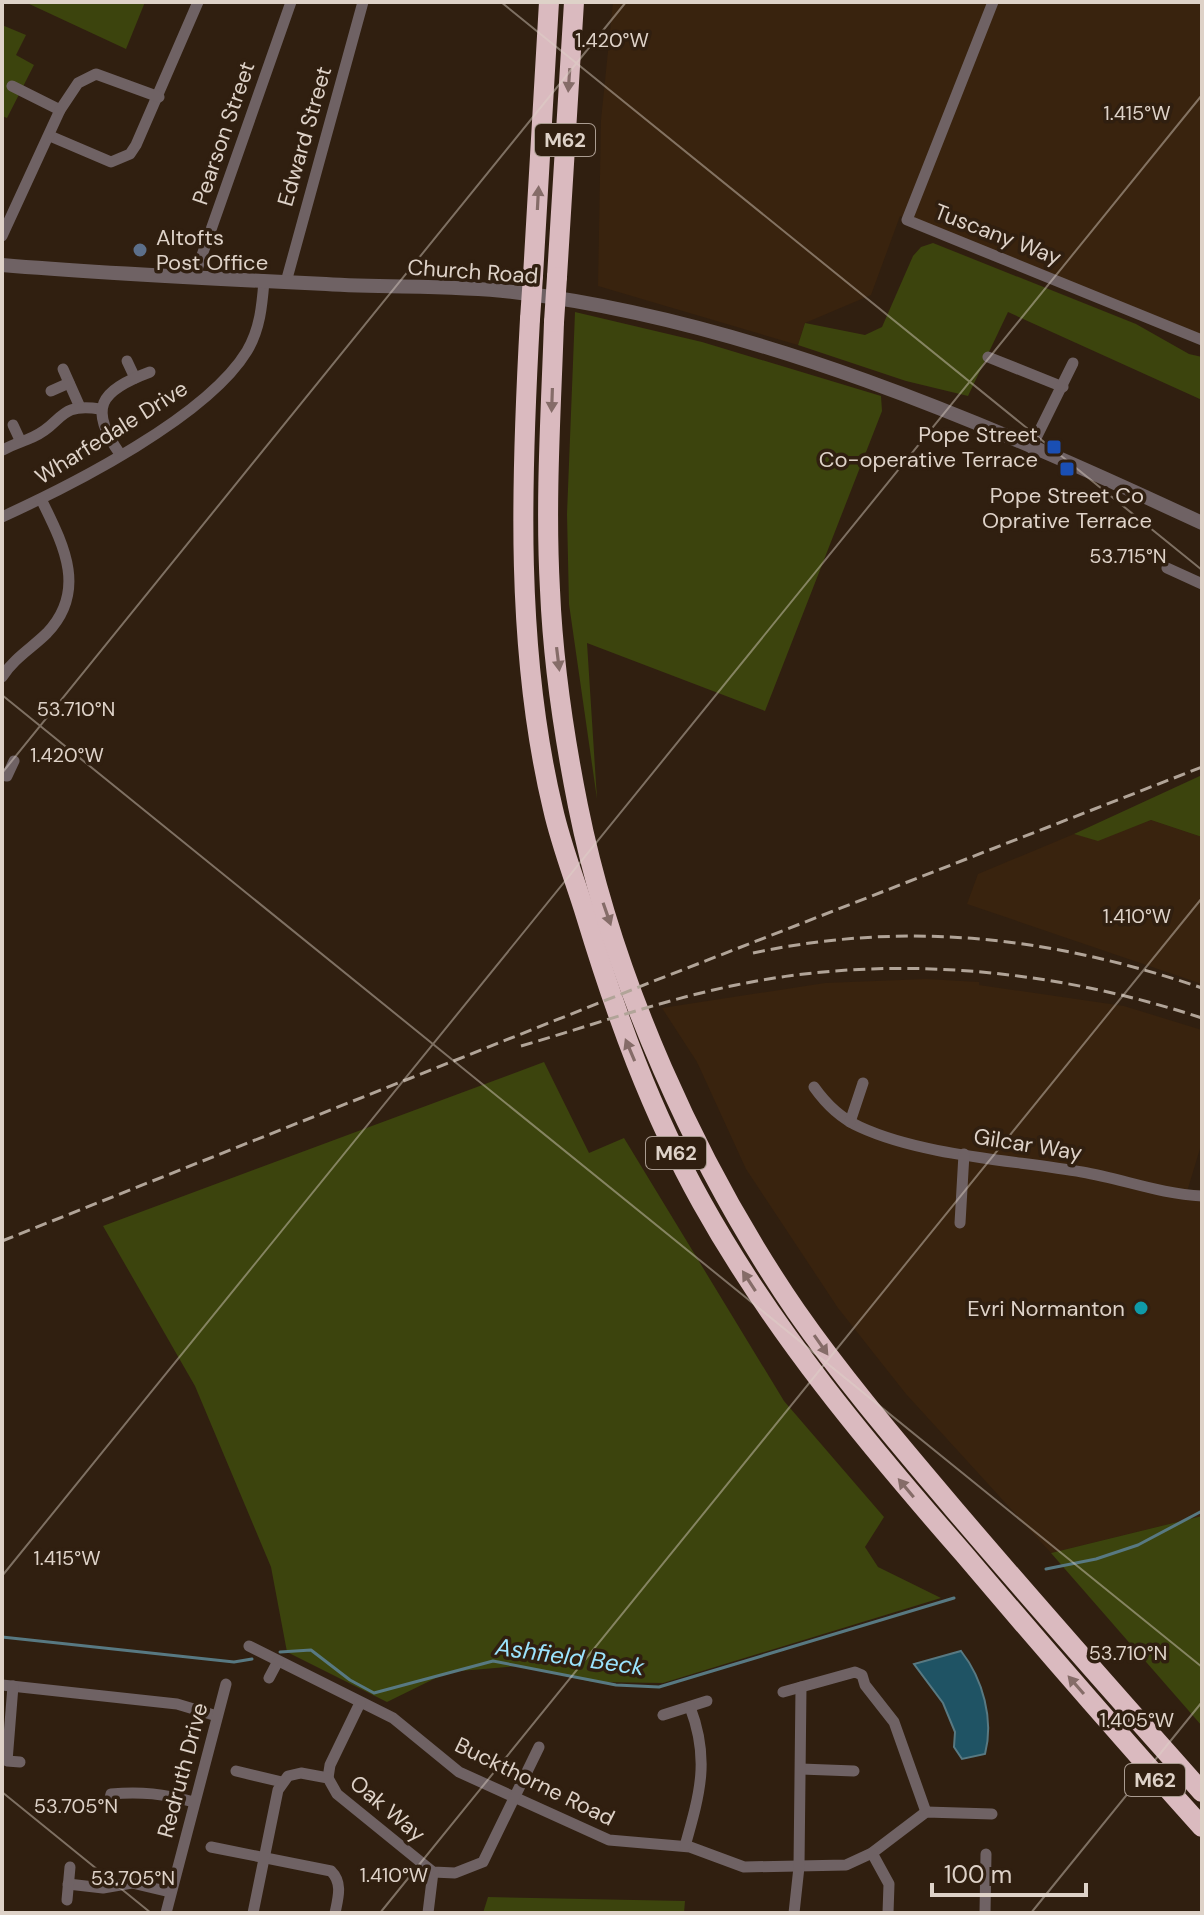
<svg xmlns="http://www.w3.org/2000/svg" width="1204" height="1915" font-family="'DM Sans',sans-serif">
<style>
.built{fill:#39230e}
.green{fill:#3c440d}
.water{fill:#1f5364;stroke:#587982;stroke-width:2}
.lines{fill:none;stroke-linecap:round;stroke-linejoin:round}
.stream{stroke:#587982;stroke-width:3}
.minor{stroke:#6f6264;stroke-width:11}
.tertiary{stroke:#6f6264;stroke-width:14}
.motorway{stroke:#dababf;stroke-width:20}
.rail{stroke:#b1a498;stroke-width:3;stroke-dasharray:12 6;stroke-linecap:butt}
.motorway-bridge{stroke:#dababf;stroke-width:20}
.oneway{fill:#856c68}
.ticks{fill:none;stroke:#ded2c8;stroke-width:2;stroke-opacity:0.45}
.service-dot{fill:#5c6f8a;stroke:#301f10;stroke-width:3}
.transit-dot{fill:#1a4fb4;stroke:#301f10;stroke-width:3}
.culture-dot{fill:#0f9aa8;stroke:#301f10;stroke-width:3}
.labels{text-anchor:middle;stroke-width:7;stroke-linejoin:round;paint-order:stroke}
.shield{fill:#301f10;stroke:#aa9c91;stroke-width:2}
.shield-label{font-size:20px;font-weight:bold;fill:#ded2c8}
.street-label{font-size:22px;fill:#ded2c8;stroke:#301f10}
.poi-label{font-size:22px;fill:#ded2c8;stroke:#301f10;text-anchor:end}
.water-label{font-size:24px;font-style:italic;fill:#9be3fd;stroke:#301f10}
.ticks-label{font-size:20px;text-anchor:middle;fill:#ded2c8;stroke:#301f10;stroke-width:7;stroke-linejoin:round;paint-order:stroke}
</style>
<rect width="100%" height="100%" fill="#301f10"/>
<g class="built">
<polygon points="613,2 1202,2 1202,340 900,216 871,295 805,323 798,345 598,286 601,120"/>
<polygon points="1151,820 1202,837 1202,984 967,904 978,874 1074,834 1098,840"/>
<polygon points="926,979 979,982 979,985 1124,1006 1202,1030 1202,1142 1186,1195 1202,1196 1202,1516 1051,1553 906,1394 838,1308 746,1169 697,1062 662,1008 825,983"/>
</g>
<g class="green">
<polygon points="25,2 145,2 126,49"/>
<polygon points="2,25 26,35 16,55 34,65 7,118 2,116"/>
<polygon points="933,243 1136,324 1189,354 1202,357 1202,400 1008,312 968,396 906,381 798,345 805,323 865,335 882,327 913,256 921,247"/>
<polygon points="575,312 702,342 881,396 882,411 765,711 587,643 597,799 569,604 567,514"/>
<polygon points="1202,775 1202,837 1151,820 1098,841 1074,834"/>
<polygon points="544,1062 589,1153 624,1138 784,1401 884,1517 865,1547 878,1567 941,1598 663,1683 593,1682 518,1666 448,1672 387,1702 287,1652 271,1567 195,1386 103,1226"/>
<polygon points="1202,1516 1202,1726 1051,1553"/>
<polygon points="488,1897 685,1901 684,1913 483,1913"/>
</g>
<path class="water" d="M961,1651C983,1679 994,1720 985,1754L962,1759L954,1747L955,1732L943,1703L914,1664Z"/>
<g class="lines">
<g class="stream">
<polyline points="1046,1569 1096,1559 1138,1545 1202,1511"/>
<polyline points="2,1637 234,1662 252,1659"/>
<polyline points="280,1652 311,1650 350,1680 374,1693 493,1661 616,1685 659,1687 954,1598"/>
</g>
<g class="minor">
<polyline points="993,2 907,220 1202,340"/>
<polyline points="12,86 60,110"/>
<polyline points="50,136 111,162 130,154 136,145 198,2"/>
<polyline points="2,236 60,110 78,83 96,74 159,97"/>
<polyline points="194,278 291,2"/>
<polyline points="286,282 363,2"/>
<polyline points="988,357 1063,387"/>
<polyline points="127,361 135,378"/>
<polyline points="63,369 79,405"/>
<polyline points="51,391 69,383"/>
<polyline points="13,425 20,440"/>
<polyline points="1031,448 1073,363"/>
<path d="M3,450C14,444 22,442 33,437C63,424 57,402 100,409"/>
<path d="M120,454C88,408 99,391 150,372"/>
<path d="M2,517C72,485 207,417 247,351C260,329 262,306 264,281"/>
<polyline points="1167,568 1202,584"/>
<path d="M2,677C14,658 32,648 47,633C88,590 63,544 41,499"/>
<polyline points="2,775 7,776 14,761"/>
<path d="M814,1087C826,1104 840,1118 860,1127C923,1156 1013,1160 1082,1172C1123,1179 1160,1194 1202,1196"/>
<polyline points="850,1122 863,1083"/>
<polyline points="960,1223 964,1154"/>
<polyline points="249,1646 393,1718 459,1772 609,1840 690,1847 744,1867 846,1865 872,1853 926,1812 992,1814"/>
<polyline points="269,1678 278,1661"/>
<polyline points="2,1685 177,1704 217,1716"/>
<polyline points="13,1686 7,1761 20,1762"/>
<polyline points="783,1692 855,1672 862,1675 865,1685 894,1722 926,1812"/>
<polyline points="663,1715 707,1701"/>
<polyline points="801,1769 854,1771"/>
<polyline points="236,1771 282,1782"/>
<polyline points="328,1778 330,1765 360,1703"/>
<path d="M108,1806L111,1794C141,1791 164,1794 194,1802"/>
<path d="M685,1846C700,1793 710,1759 690,1707"/>
<path d="M211,1847L331,1871C343,1883 338,1898 335,1913"/>
<polyline points="872,1853 889,1884 888,1913"/>
<polyline points="68,1884 103,1888 132,1883 170,1892"/>
<polyline points="67,1900 70,1867"/>
<polyline points="166,1913 226,1684"/>
<polyline points="253,1913 278,1790 288,1776 301,1773 328,1778 337,1794 433,1872 455,1873 483,1862 539,1747"/>
<polyline points="428,1913 433,1872"/>
<polyline points="794,1913 799,1867 801,1687"/>
<polyline points="985,1913 986,1854"/>
</g>
<path class="tertiary" d="M2,265C110,274 218,279 326,284C388,288 451,285 513,292C750,320 987,423 1202,523"/>
<g class="motorway">
<polyline points="533,276 549,2"/>
<polyline points="557,277 574,2"/>
<path d="M530,319C521,480 515,651 553,809C561,845 575,880 586,916C616,1015 651,1112 702,1203C774,1332 867,1443 964,1554C1042,1646 1121,1737 1202,1827"/>
<path d="M554,322C551,411 545,501 550,590C553,661 564,736 578,806C613,980 696,1165 796,1311C844,1380 899,1444 953,1508C1035,1604 1118,1698 1202,1792"/>
</g>
<g class="rail">
<path d="M753,953C909,920 1052,937 1202,988"/>
<path d="M521,1046C593,1025 663,1000 736,985C890,953 1053,969 1202,1018"/>
<polyline points="2,1241 654,981 1202,767"/>
</g>
<g class="motorway-bridge">
<polyline points="530,319 533,276"/>
<polyline points="554,322 557,277"/>
</g>
</g>
<defs><path id="oneway-solid" d="M-6-.8H1V-3.2L6.5 0L1 3.2V.8H-6Z" transform="scale(2)"/></defs>
<g class="oneway">
<use href="#oneway-solid" transform="translate(569 80) rotate(94)"/>
<use href="#oneway-solid" transform="translate(538 198) rotate(-87)"/>
<use href="#oneway-solid" transform="translate(552 400) rotate(92)"/>
<use href="#oneway-solid" transform="translate(558 659) rotate(83)"/>
<use href="#oneway-solid" transform="translate(607 914) rotate(71)"/>
<use href="#oneway-solid" transform="translate(630 1050) rotate(-113)"/>
<use href="#oneway-solid" transform="translate(749 1281) rotate(-123)"/>
<use href="#oneway-solid" transform="translate(821 1345) rotate(55)"/>
<use href="#oneway-solid" transform="translate(906 1488) rotate(-130)"/>
<use href="#oneway-solid" transform="translate(1076 1685) rotate(-131)"/>
</g>
<path class="ticks" d="M501,2L1202,570M2,695L1202,1667M2,773L626,2M2,1576L1202,95M2,1792L151,1913M380,1913L1202,898M1031,1913L1202,1702"/>
<circle class="service-dot" cx="140" cy="250" r="8"/>
<g class="transit-dot">
<rect x="1046" y="439" width="16" height="16" rx="4"/>
<rect x="1059" y="461" width="16" height="16" rx="4"/>
</g>
<circle class="culture-dot" cx="1141" cy="1308" r="8"/>
<g class="labels">
<g class="shield">
<rect x="535" y="124" width="60" height="32" rx="6"/>
<rect x="646" y="1137" width="60" height="32" rx="6"/>
<rect x="1125" y="1764" width="60" height="32" rx="6"/>
</g>
<g class="shield-label">
<text x="565" y="147">M62</text>
<text x="676" y="1160">M62</text>
<text x="1155" y="1787">M62</text>
</g>
<g class="street-label">
<text transform="translate(223 133) rotate(-71)" y="8">Pearson Street</text>
<text transform="translate(304 136) rotate(-74)" y="8">Edward Street</text>
<text transform="translate(998 234) rotate(21)" y="8">Tuscany Way</text>
<text transform="translate(473 271) rotate(4)" y="8">Church Road</text>
<text transform="translate(111 432) rotate(-32)" y="8">Wharfedale Drive</text>
<text transform="translate(1028 1144) rotate(9)" y="8">Gilcar Way</text>
<text transform="translate(182 1770) rotate(-75)" y="8">Redruth Drive</text>
<text transform="translate(535 1781) rotate(26)" y="8">Buckthorne Road</text>
<text transform="translate(388 1808) rotate(40)" y="8">Oak Way</text>
</g>
<g class="poi-label">
<text x="156" y="245" text-anchor="start">Altofts<tspan x="156" dy="25">Post Office</tspan></text>
<text x="1038" y="442">Pope Street<tspan x="1038" dy="25">Co-operative Terrace</tspan></text>
<text x="1067" y="503" text-anchor="middle">Pope Street Co<tspan x="1067" dy="25">Oprative Terrace</tspan></text>
<text x="1125" y="1316">Evri Normanton</text>
</g>
<g class="water-label">
<text transform="translate(570 1657) rotate(8)" y="8">Ashfield Beck</text>
</g>
</g>
<g class="ticks-label">
<text x="612" y="47">1.420°W</text>
<text x="1137" y="120">1.415°W</text>
<text x="1128" y="563">53.715°N</text>
<text x="76" y="716">53.710°N</text>
<text x="67" y="762">1.420°W</text>
<text x="1137" y="923">1.410°W</text>
<text x="67" y="1565">1.415°W</text>
<text x="1128" y="1660">53.710°N</text>
<text x="1137" y="1727">1.405°W</text>
<text x="76" y="1813">53.705°N</text>
<text x="394" y="1882">1.410°W</text>
<text x="133" y="1885">53.705°N</text>
</g>
<rect width="1204" height="1915" fill="none" stroke="#ded2c8" stroke-width="8"/>
<path d="M932 1883v12h154v-12" fill="none" stroke="#ded2c8" stroke-width="4"/>
<text x="944" y="1883" font-size="24" fill="#ded2c8" stroke="#301f10" stroke-width="6" paint-order="stroke">100 m</text>
</svg>
